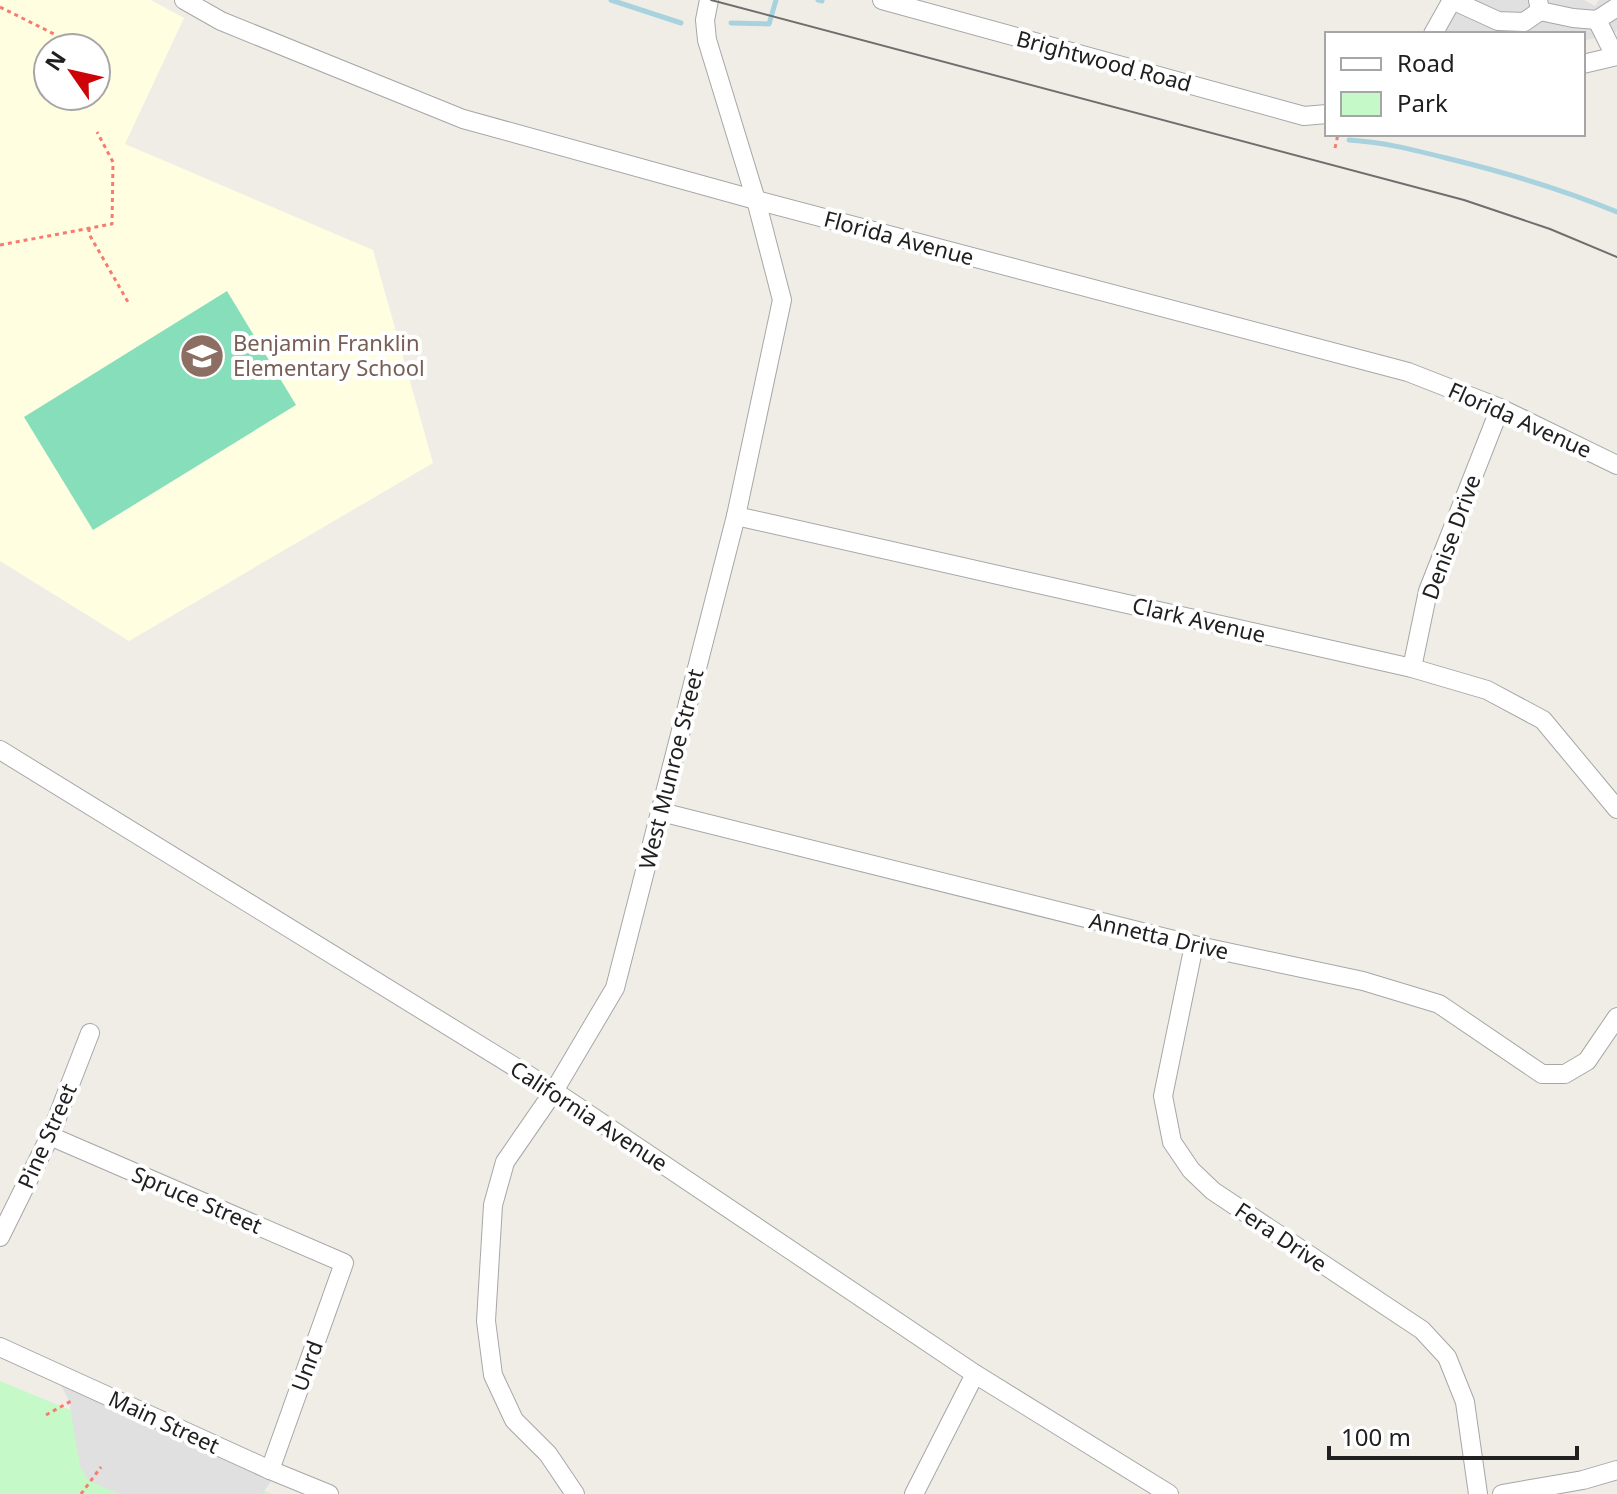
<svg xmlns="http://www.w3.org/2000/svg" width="1617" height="1494" font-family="'Noto Sans',sans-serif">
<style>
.education{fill:#fffee1;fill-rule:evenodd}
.park{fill:#c5f9c8}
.pitch{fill:#86deba}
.parking{fill:#e0e0e0}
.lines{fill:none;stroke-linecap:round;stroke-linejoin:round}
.stream{stroke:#a8d2dd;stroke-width:5}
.minor-casing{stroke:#a7a7a7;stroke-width:20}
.path{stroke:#f87b70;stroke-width:3;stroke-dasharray:4 4;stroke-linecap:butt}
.minor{stroke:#fff;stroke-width:18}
.tram{stroke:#6e6e6e;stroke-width:2}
.labels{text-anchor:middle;stroke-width:8;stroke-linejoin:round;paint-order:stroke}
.street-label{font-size:22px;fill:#202020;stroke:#fff}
.education-label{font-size:22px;fill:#785e54;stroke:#fff;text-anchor:start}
</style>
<rect width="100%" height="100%" fill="#f0ede7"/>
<path class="education" d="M0,0H151L184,18L125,144L373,250L433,463L129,641L0,561ZM48,48H96V96H48Z"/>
<polygon class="park" points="0,1381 272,1494 0,1494"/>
<polygon class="pitch" points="227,291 296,405 93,530 24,417"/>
<g class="parking">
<polygon points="1457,0 1584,0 1595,6 1599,0 1617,0 1617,30 1615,33 1583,41 1583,34 1438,34"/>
<polygon points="61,1385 272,1480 262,1494 120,1494 105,1488 88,1480 80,1466 69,1401"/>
</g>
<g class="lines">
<g class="stream">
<polyline points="611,0 681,23"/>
<polyline points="818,0 822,1"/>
<polyline points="731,23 769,24 776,0"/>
<path d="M1349,140C1383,142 1414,150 1446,158C1504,172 1562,189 1617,212"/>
</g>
<g class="minor-casing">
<g id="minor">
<polyline points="184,0 221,21 463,119 756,200 1408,372 1500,408 1617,465"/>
<polyline points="882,0 1304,116 1327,114"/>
<polyline points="1452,0 1498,21 1524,22 1540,11 1538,0"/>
<polyline points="1540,11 1573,18 1597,20 1617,7"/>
<polyline points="1597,20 1615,56"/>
<polyline points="1433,34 1452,0"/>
<polyline points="1583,64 1617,56"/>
<polyline points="736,516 1412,668 1487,690 1543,720 1617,809"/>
<polyline points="1412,668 1428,591 1500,408"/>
<polyline points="0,750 554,1091 975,1374 1169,1494"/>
<polyline points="661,812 1194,945 1363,981 1439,1004 1542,1074 1565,1074 1587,1061 1617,1017"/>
<polyline points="1194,945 1163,1096 1172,1142 1191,1170 1213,1191 1422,1330 1447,1357 1465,1402 1478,1494"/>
<polyline points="50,1136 344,1263 270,1470"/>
<polyline points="0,1237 50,1136 90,1033"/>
<polyline points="0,1347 270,1470 329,1494"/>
<polyline points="575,1494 548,1454 514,1420 493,1375 486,1321 493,1205 505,1162 554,1091 615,988 736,516 782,300 756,200 707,40 705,20 709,0"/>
<polyline points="914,1494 975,1374"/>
<polyline points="1502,1494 1583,1480 1617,1470"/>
</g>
</g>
<g class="path">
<polyline points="0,7 54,34"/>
<polyline points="1335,148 1338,134"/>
<polyline points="89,228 89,234 128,302"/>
<polyline points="0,245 112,224 113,162 97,132"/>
<polyline points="46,1415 73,1400"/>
<polyline points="81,1494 101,1467"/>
</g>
<use href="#minor" class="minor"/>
<polyline class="tram" points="711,0 1464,200 1550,229 1617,257"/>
</g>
<defs>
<g id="school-disc" transform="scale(2.3)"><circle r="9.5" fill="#8d6e63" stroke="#fff"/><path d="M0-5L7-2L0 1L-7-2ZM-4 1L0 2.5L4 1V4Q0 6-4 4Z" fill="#fff"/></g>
</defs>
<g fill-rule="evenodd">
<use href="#school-disc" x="202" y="356"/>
</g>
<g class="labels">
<g class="street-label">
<text transform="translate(1104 61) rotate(15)" y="8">Brightwood Road</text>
<text transform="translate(899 238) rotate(15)" y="8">Florida Avenue</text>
<text transform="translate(1520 420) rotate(24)" y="8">Florida Avenue</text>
<text transform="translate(1451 537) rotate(-70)" y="8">Denise Drive</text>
<text transform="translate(1199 620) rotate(13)" y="8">Clark Avenue</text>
<text transform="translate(671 769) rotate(-76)" y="8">West Munroe Street</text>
<text transform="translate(1159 936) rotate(13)" y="8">Annetta Drive</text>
<text transform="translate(589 1116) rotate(33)" y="8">California Avenue</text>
<text transform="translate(47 1136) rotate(-66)" y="8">Pine Street</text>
<text transform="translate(197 1200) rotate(23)" y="8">Spruce Street</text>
<text transform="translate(1281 1237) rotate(34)" y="8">Fera Drive</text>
<text transform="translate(307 1366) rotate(-70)" y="8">Unrd</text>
<text transform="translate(164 1422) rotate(25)" y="8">Main Street</text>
</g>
<g class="education-label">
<text x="233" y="351">Benjamin Franklin<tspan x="233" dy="25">Elementary School</tspan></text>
</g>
</g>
<rect x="1325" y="32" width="260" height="104" fill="#ffffff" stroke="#a6a6a6" stroke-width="2"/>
<rect x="1341" y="58" width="40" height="12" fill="#ffffff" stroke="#a6a6a6" stroke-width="2"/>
<text x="1397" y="72" font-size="24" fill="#202020">Road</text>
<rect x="1341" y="92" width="40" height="24" fill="#c5f9c8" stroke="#a6a6a6" stroke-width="2"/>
<text x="1397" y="112" font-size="24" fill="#202020">Park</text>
<g transform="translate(72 72) rotate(304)"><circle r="38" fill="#ffffff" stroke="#a6a6a6" stroke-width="2"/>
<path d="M0-6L14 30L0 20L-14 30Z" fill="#cd0308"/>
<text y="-12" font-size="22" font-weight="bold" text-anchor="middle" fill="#202020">N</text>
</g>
<path d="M1329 1446v12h248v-12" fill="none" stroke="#202020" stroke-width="4"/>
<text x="1341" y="1446" font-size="24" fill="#202020" stroke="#ffffff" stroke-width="6" paint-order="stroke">100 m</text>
</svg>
